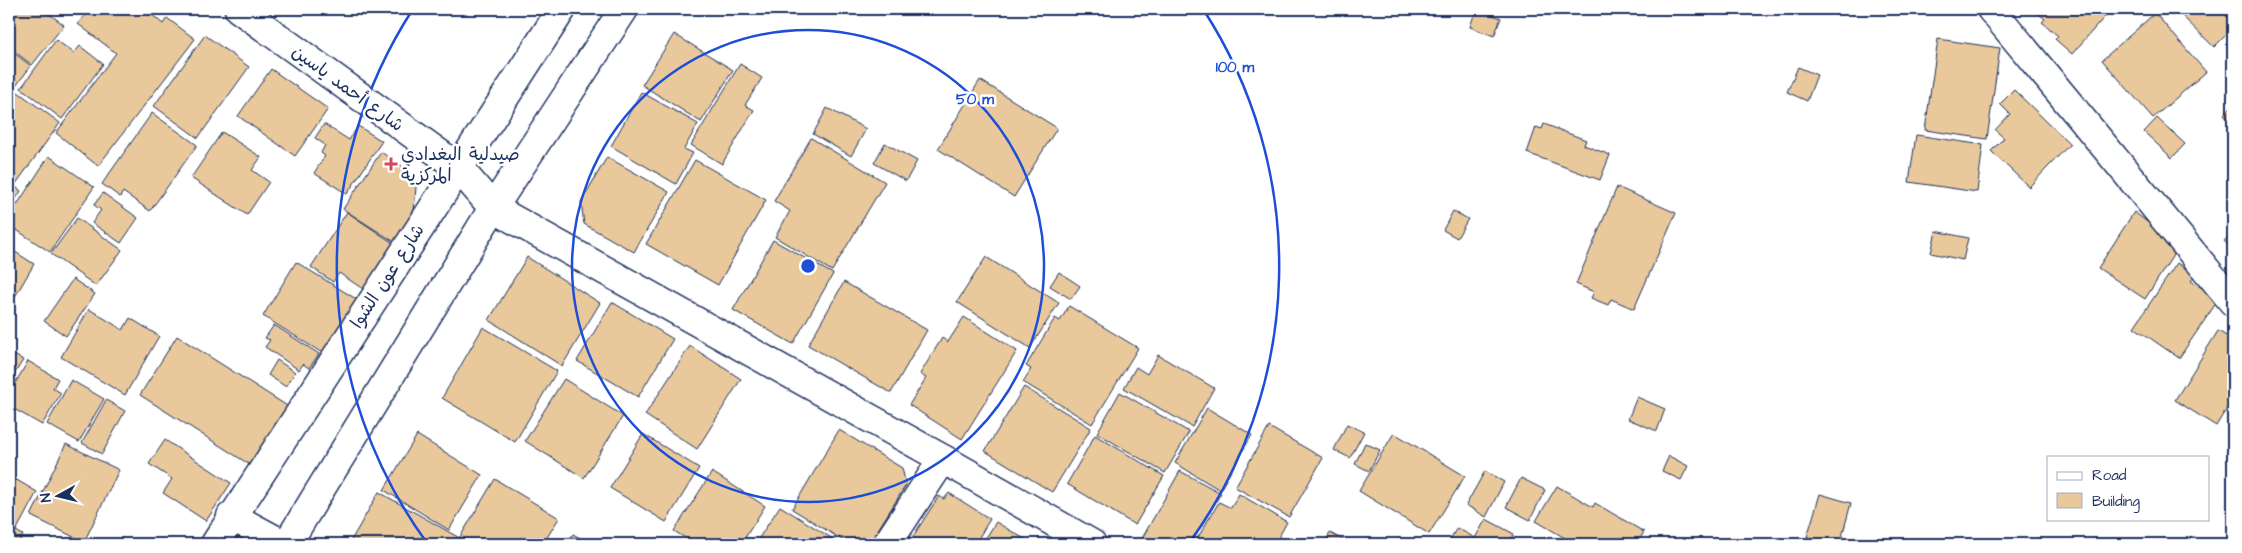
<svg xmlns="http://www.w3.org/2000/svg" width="2242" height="553" font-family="'Architects Daughter','Playpen Sans Arabic',sans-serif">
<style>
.building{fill:#e9c99b;stroke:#1b2f5e}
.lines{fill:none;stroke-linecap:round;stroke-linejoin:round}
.minor-casing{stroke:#1b2f5e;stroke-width:31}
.major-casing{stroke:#1b2f5e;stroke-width:31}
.minor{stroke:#fff;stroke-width:28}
.major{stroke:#fff;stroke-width:28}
.ring{fill:none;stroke:#1d4ed8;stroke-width:2.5}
.poi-dot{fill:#d1495b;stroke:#fff;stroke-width:2}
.labels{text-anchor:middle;stroke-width:5;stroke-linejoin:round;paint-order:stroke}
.street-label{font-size:18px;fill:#1b2f5e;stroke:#fff}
.poi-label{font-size:18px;fill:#1b2f5e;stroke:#fff;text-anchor:start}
.centre{fill:#1d4ed8;stroke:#fff;stroke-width:2.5}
.ring-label{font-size:15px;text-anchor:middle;font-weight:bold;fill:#1d4ed8;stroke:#fff;stroke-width:5;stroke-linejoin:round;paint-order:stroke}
</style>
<rect width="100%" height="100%" fill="#fff"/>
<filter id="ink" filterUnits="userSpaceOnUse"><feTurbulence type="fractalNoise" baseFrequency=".02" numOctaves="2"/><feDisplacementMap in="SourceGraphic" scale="10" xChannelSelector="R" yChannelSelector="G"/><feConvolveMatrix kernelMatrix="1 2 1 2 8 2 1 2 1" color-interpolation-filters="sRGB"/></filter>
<g filter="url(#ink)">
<g class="building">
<polygon points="9,9 43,9 64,25 32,65 9,47"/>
<polygon points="90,9 145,9 163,24 167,18 195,39 98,166 56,133 116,53 78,24"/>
<polygon points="1476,9 1501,18 1494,36 1470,27"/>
<polygon points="2033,9 2103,9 2108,13 2072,54 2055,39 2058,36 2042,22 2045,19"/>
<polygon points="2175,9 2233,9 2233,28 2214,47"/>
<polygon points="2155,13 2206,72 2153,118 2102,60"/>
<polygon points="674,34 733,70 701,122 642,85"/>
<polygon points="205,35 249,67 198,138 154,106"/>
<polygon points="1938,39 2000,48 1987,139 1925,130"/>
<polygon points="56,40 74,53 80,46 103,64 62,119 21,88"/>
<polygon points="9,49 31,66 9,95"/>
<polygon points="740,64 762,78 745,105 754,110 722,164 691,145"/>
<polygon points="1798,67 1817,75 1807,101 1787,92"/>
<polygon points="271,69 328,109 295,156 238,116"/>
<polygon points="980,80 1057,128 1014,197 938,149"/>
<polygon points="2014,90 2070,144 2029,187 1991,151 2004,138 1995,130 2010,114 2000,104"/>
<polygon points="18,92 60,123 15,185 9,180 9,105"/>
<polygon points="641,92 698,124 684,149 693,153 676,184 611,146"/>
<polygon points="2233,105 2233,124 2224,114"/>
<polygon points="827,108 866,129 851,156 813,134"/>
<polygon points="152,113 197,145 150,211 123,192 120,197 102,184"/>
<polygon points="2157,118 2185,144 2172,158 2144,132"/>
<polygon points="324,124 349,140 358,126 382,141 347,194 314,173 325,156 321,153 325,145 315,138"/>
<polygon points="1544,124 1586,140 1584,145 1610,155 1600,180 1527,153 1536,127 1542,129"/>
<polygon points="222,132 261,157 252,170 269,182 247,215 191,178"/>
<polygon points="1916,135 1983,145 1977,192 1909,182"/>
<polygon points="811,138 885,182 832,271 775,237 790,211 774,201"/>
<polygon points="885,143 917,161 906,181 874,163"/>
<polygon points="381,152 403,167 416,187 414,212 396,243 343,209"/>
<polygon points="49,156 94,187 50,252 9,225 9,217"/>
<polygon points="607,157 669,192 634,252 584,224 581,202"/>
<polygon points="695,160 766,200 718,285 646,244"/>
<polygon points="9,182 21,191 11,206 9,204"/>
<polygon points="1617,187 1676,213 1634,309 1611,299 1608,305 1591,298 1594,292 1576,284"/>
<polygon points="103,193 138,218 121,243 92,223 101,210 94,205"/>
<polygon points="1453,211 1468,219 1457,238 1443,230"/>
<polygon points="347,212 396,245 366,291 339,273 333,282 311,267"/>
<polygon points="2134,212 2179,246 2145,299 2098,268"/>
<polygon points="77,218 122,250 96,286 51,254"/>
<polygon points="1936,231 1968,238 1963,260 1931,253"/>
<polygon points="2233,232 2233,250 2224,241"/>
<polygon points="773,240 833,274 793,344 733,310"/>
<polygon points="9,248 34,264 9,307"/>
<polygon points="527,257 600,303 562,366 489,320"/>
<polygon points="986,257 1059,303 1030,348 957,302"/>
<polygon points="296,262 361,302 327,356 263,316"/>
<polygon points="2177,263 2195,275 2191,281 2219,299 2179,358 2134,327"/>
<polygon points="1059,272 1080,286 1071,299 1050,286"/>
<polygon points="73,279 95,294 66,336 44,321"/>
<polygon points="844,282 927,330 891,393 808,345"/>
<polygon points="612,302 673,339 638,397 577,361"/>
<polygon points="1069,306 1138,348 1092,424 1023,382 1031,369 1026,366 1055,318 1060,321"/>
<polygon points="89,309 123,330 130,318 159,336 125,395 61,357"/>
<polygon points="964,317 1017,351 962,439 909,405 926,378 920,374 942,338 948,342"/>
<polygon points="274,325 319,354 309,368 303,364 299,370 265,347 270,340 265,338"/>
<polygon points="483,327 557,371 515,442 442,398"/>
<polygon points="2218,331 2233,340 2233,398 2216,426 2175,400"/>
<polygon points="177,336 292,409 255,468 140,395"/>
<polygon points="690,346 741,379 697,449 645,415"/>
<polygon points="9,352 23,360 9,383"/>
<polygon points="1158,355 1214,388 1192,427 1124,388 1136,367 1147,374"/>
<polygon points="277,360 295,372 286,387 268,375"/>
<polygon points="28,361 58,379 53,388 61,393 42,425 9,406 9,394"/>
<polygon points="564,379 623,416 584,478 525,441"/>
<polygon points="71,380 104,399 79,442 47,424"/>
<polygon points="1024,387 1091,428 1052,492 985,451"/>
<polygon points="1120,392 1189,432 1165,473 1097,433"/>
<polygon points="1637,397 1665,409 1657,431 1628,419"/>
<polygon points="106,400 125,411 102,454 82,443"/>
<polygon points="1207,408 1252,435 1220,490 1175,463"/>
<polygon points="1347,424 1364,432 1350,458 1334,450"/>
<polygon points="1269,427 1323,458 1289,517 1235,487"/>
<polygon points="839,430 902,468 906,485 869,544 849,544 792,509"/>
<polygon points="1394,433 1465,476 1429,534 1359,491"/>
<polygon points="643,434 699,468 666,522 610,488"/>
<polygon points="417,435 482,475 449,530 384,490"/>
<polygon points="1095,435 1164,476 1135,525 1067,484"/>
<polygon points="165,440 231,483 206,521 163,493 172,479 149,464"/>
<polygon points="1365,443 1380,450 1369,471 1355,464"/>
<polygon points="66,444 119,470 84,542 31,516"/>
<polygon points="1669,456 1688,466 1681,480 1662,471"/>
<polygon points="1180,471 1221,493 1191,544 1144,544 1140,542"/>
<polygon points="1485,471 1504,482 1486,517 1466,505"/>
<polygon points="712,472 765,506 741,544 695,544 674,531"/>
<polygon points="10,476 37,492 16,531 23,535 18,544 9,544"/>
<polygon points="1521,478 1545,490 1530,520 1506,507"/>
<polygon points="495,479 559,518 543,544 472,544 460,537"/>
<polygon points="1557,486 1593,507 1595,503 1644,532 1637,544 1561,544 1565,538 1536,521"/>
<polygon points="379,492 470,544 349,544"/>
<polygon points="949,493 990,519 975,544 908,544 939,496 944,499"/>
<polygon points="1239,494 1287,522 1275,544 1194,544 1219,502 1231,508"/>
<polygon points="1820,494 1851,503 1840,544 1807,537"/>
<polygon points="780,506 841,544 755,544"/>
<polygon points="1486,519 1514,534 1508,544 1447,544 1457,528 1475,538"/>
<polygon points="996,522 1033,544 982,544"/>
<polygon points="1330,533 1351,544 1324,544"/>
<polygon points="573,534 591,544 567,544"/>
</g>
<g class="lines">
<g class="minor-casing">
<g id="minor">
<polyline points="239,9 458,167 493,208 943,459 1092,544"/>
<polyline points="1991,9 2233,302"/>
<polyline points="231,516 283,544"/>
<polyline points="887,544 943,459"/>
</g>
</g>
<g class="major-casing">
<g id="major">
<polyline points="215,544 562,9"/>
<polyline points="287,544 493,208 624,9"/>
</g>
</g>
<use href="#minor" class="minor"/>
<use href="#major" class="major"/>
</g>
</g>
<g class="ring">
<circle cx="808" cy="266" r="236"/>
<path d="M427 543A471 471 0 0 1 413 9M1203 9A471 471 0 0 1 1189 543"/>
</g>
<path class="poi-dot" d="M388.5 156.5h5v5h5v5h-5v5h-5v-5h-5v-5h5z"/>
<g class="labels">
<g class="street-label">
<text transform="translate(348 88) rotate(36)" y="6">شارع أحمد ياسين</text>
<text transform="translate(387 276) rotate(-57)" y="6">شارع عون الشوا</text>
</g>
<g class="poi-label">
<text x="401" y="160">صيدلية البغدادي<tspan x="401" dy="21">المركزية</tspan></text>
</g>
</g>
<circle cx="808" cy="266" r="8" class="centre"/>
<g class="ring-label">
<text x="1235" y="72">100 m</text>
<text x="975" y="104">50 m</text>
</g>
<rect width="2242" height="553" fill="none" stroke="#fff" stroke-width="30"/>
<rect x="15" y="15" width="2212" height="523" fill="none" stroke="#1b2f5e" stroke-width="2" filter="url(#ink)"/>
<rect x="2047" y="456" width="162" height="65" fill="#ffffff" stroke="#a4acbf"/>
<rect x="2057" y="472" width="25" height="8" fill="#ffffff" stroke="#a4acbf"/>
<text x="2092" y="480" font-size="15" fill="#1b2f5e">Road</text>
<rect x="2057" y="493" width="25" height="15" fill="#e9c99b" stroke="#a4acbf"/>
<text x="2092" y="506" font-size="15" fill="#1b2f5e">Building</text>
<g transform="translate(58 496) rotate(262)" stroke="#ffffff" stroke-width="4" paint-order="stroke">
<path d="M0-4L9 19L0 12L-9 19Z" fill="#1b2f5e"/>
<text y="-8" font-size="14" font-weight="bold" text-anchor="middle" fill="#1b2f5e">N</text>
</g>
</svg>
